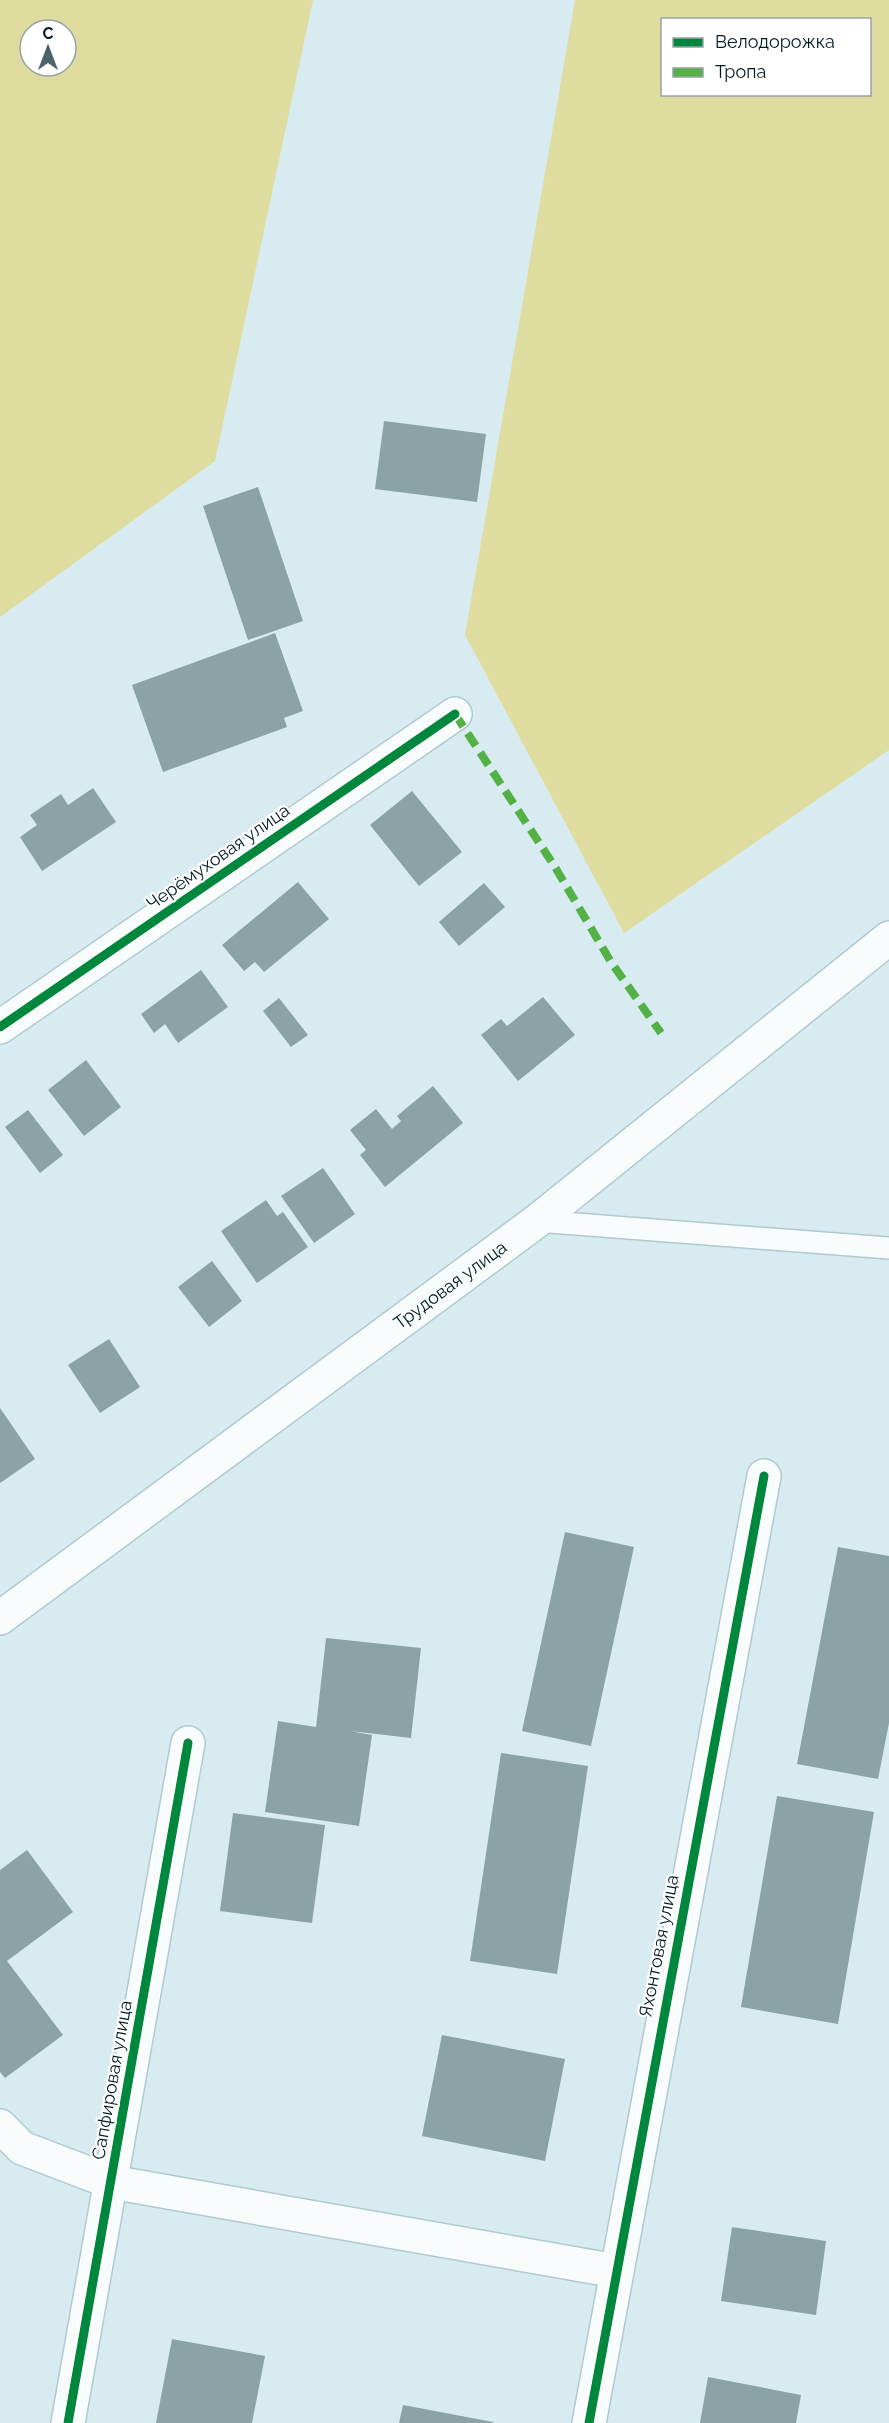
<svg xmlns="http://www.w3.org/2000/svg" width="889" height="2423" font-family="Raleway,sans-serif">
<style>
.green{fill:#dedc9f;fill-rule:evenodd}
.building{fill:#8ba3a6}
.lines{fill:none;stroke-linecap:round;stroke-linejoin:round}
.lane-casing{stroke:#b0cad1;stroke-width:24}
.street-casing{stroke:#b0cad1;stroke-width:36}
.primary-casing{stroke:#b0cad1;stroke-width:36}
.lane{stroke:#f9fcfd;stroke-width:21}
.street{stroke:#f9fcfd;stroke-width:33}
.primary{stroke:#f9fcfd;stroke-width:33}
.quiet{stroke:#54b145;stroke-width:8;stroke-dasharray:15 8;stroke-linecap:butt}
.cycleway-casing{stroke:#fff;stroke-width:13}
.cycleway{stroke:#00873e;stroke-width:9}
.labels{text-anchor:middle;stroke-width:4.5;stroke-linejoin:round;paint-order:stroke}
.street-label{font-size:18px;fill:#001a22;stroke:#fff}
</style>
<rect width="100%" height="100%" fill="#d8ebf0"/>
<g class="green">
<path d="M0,0H313L215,461L0,617ZM30,30H66V66H30Z"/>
<path d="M575,0H889V750L624,933L465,635ZM662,20H870V94H662Z"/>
</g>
<g class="building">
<polygon points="384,421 486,434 477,502 375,489"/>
<polygon points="258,487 303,621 248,640 203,506"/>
<polygon points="275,633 303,711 284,718 287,727 163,772 132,685"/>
<polygon points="93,788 116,822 42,871 20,837 37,825 30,815 61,794 68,805"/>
<polygon points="412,791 462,852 419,886 370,825"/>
<polygon points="298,882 329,919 264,972 255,962 244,971 222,945"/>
<polygon points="484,883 505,907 459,946 439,922"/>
<polygon points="201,970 228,1007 178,1043 165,1024 154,1033 141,1014"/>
<polygon points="543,997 575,1035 518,1081 481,1035 501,1019 507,1026"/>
<polygon points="279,998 308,1035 291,1047 263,1011"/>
<polygon points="86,1060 121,1107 84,1136 48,1090"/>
<polygon points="433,1086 463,1123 385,1187 360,1155 366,1150 350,1130 376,1109 392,1129 401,1121 397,1116"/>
<polygon points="28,1110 63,1155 40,1173 5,1127"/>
<polygon points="323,1168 355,1214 314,1243 281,1196"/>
<polygon points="266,1200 277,1216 283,1212 308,1247 257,1283 221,1231"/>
<polygon points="212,1261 242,1301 209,1327 178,1287"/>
<polygon points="109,1339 140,1387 100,1413 68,1365"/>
<polygon points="0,1408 35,1459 0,1483"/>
<polygon points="565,1532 634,1547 591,1746 522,1731"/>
<polygon points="838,1547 889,1556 889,1723 878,1779 797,1764"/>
<polygon points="326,1638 421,1648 411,1738 350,1731 372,1735 359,1826 265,1812 278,1721 316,1727"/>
<polygon points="501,1753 588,1766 557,1974 470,1961"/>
<polygon points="777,1796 874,1812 838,2024 741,2007"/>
<polygon points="233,1813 325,1825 312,1923 220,1911"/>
<polygon points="27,1850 73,1912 7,1961 63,2035 5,2078 0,2072 0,1870"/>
<polygon points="442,2035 565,2059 545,2161 422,2136"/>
<polygon points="732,2227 826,2241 816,2315 721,2301"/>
<polygon points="172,2339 265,2356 252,2423 156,2423"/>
<polygon points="708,2377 801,2395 796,2423 700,2423"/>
<polygon points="403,2405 493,2422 493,2423 399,2423"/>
</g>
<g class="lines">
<g class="lane-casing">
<polyline id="lane" points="537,1221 889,1248"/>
</g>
<g class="street-casing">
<g id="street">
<polyline points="0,1027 455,714"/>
<polyline points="0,2126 22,2148 111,2182 616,2271"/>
<polyline points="68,2423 188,1743"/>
<polyline points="589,2423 764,1476"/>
</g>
</g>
<g class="primary-casing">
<g id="primary">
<path id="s1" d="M0,1618L537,1221L889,938"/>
</g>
</g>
<use href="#lane" class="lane"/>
<use href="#street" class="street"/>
<use href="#primary" class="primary"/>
<polyline class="quiet" points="455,714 555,867 611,962 661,1033"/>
<g class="cycleway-casing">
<g id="cycleway">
<polyline points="0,1027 455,714"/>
<polyline points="68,2423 188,1743"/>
<polyline points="589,2423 764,1476"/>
</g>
</g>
<use href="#cycleway" class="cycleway"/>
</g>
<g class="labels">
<g class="street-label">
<text transform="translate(218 857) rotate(-35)" y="6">Черёмуховая улица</text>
<text dy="6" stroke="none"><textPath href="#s1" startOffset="560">Трудовая улица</textPath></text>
<text transform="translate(659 1946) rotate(-79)" y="6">Яхонтовая улица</text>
<text transform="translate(112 2080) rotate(-80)" y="6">Сапфировая улица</text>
</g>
</g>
<rect x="661" y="18" width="210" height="78" fill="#ffffff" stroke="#99a3a7" stroke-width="1.5"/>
<rect x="673" y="38" width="30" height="9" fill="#00873e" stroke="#99a3a7" stroke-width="1.5"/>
<text x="715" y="48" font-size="18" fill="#001a22">Велодорожка</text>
<rect x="673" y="68" width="30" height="9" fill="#54b145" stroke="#99a3a7" stroke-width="1.5"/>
<text x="715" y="78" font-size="18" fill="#001a22">Тропа</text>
<g transform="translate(48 48)"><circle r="28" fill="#ffffff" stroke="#99a3a7" stroke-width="1.5"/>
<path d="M0-4.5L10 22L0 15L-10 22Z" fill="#4c636a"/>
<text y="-9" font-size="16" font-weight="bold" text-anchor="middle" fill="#001a22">С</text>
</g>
</svg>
